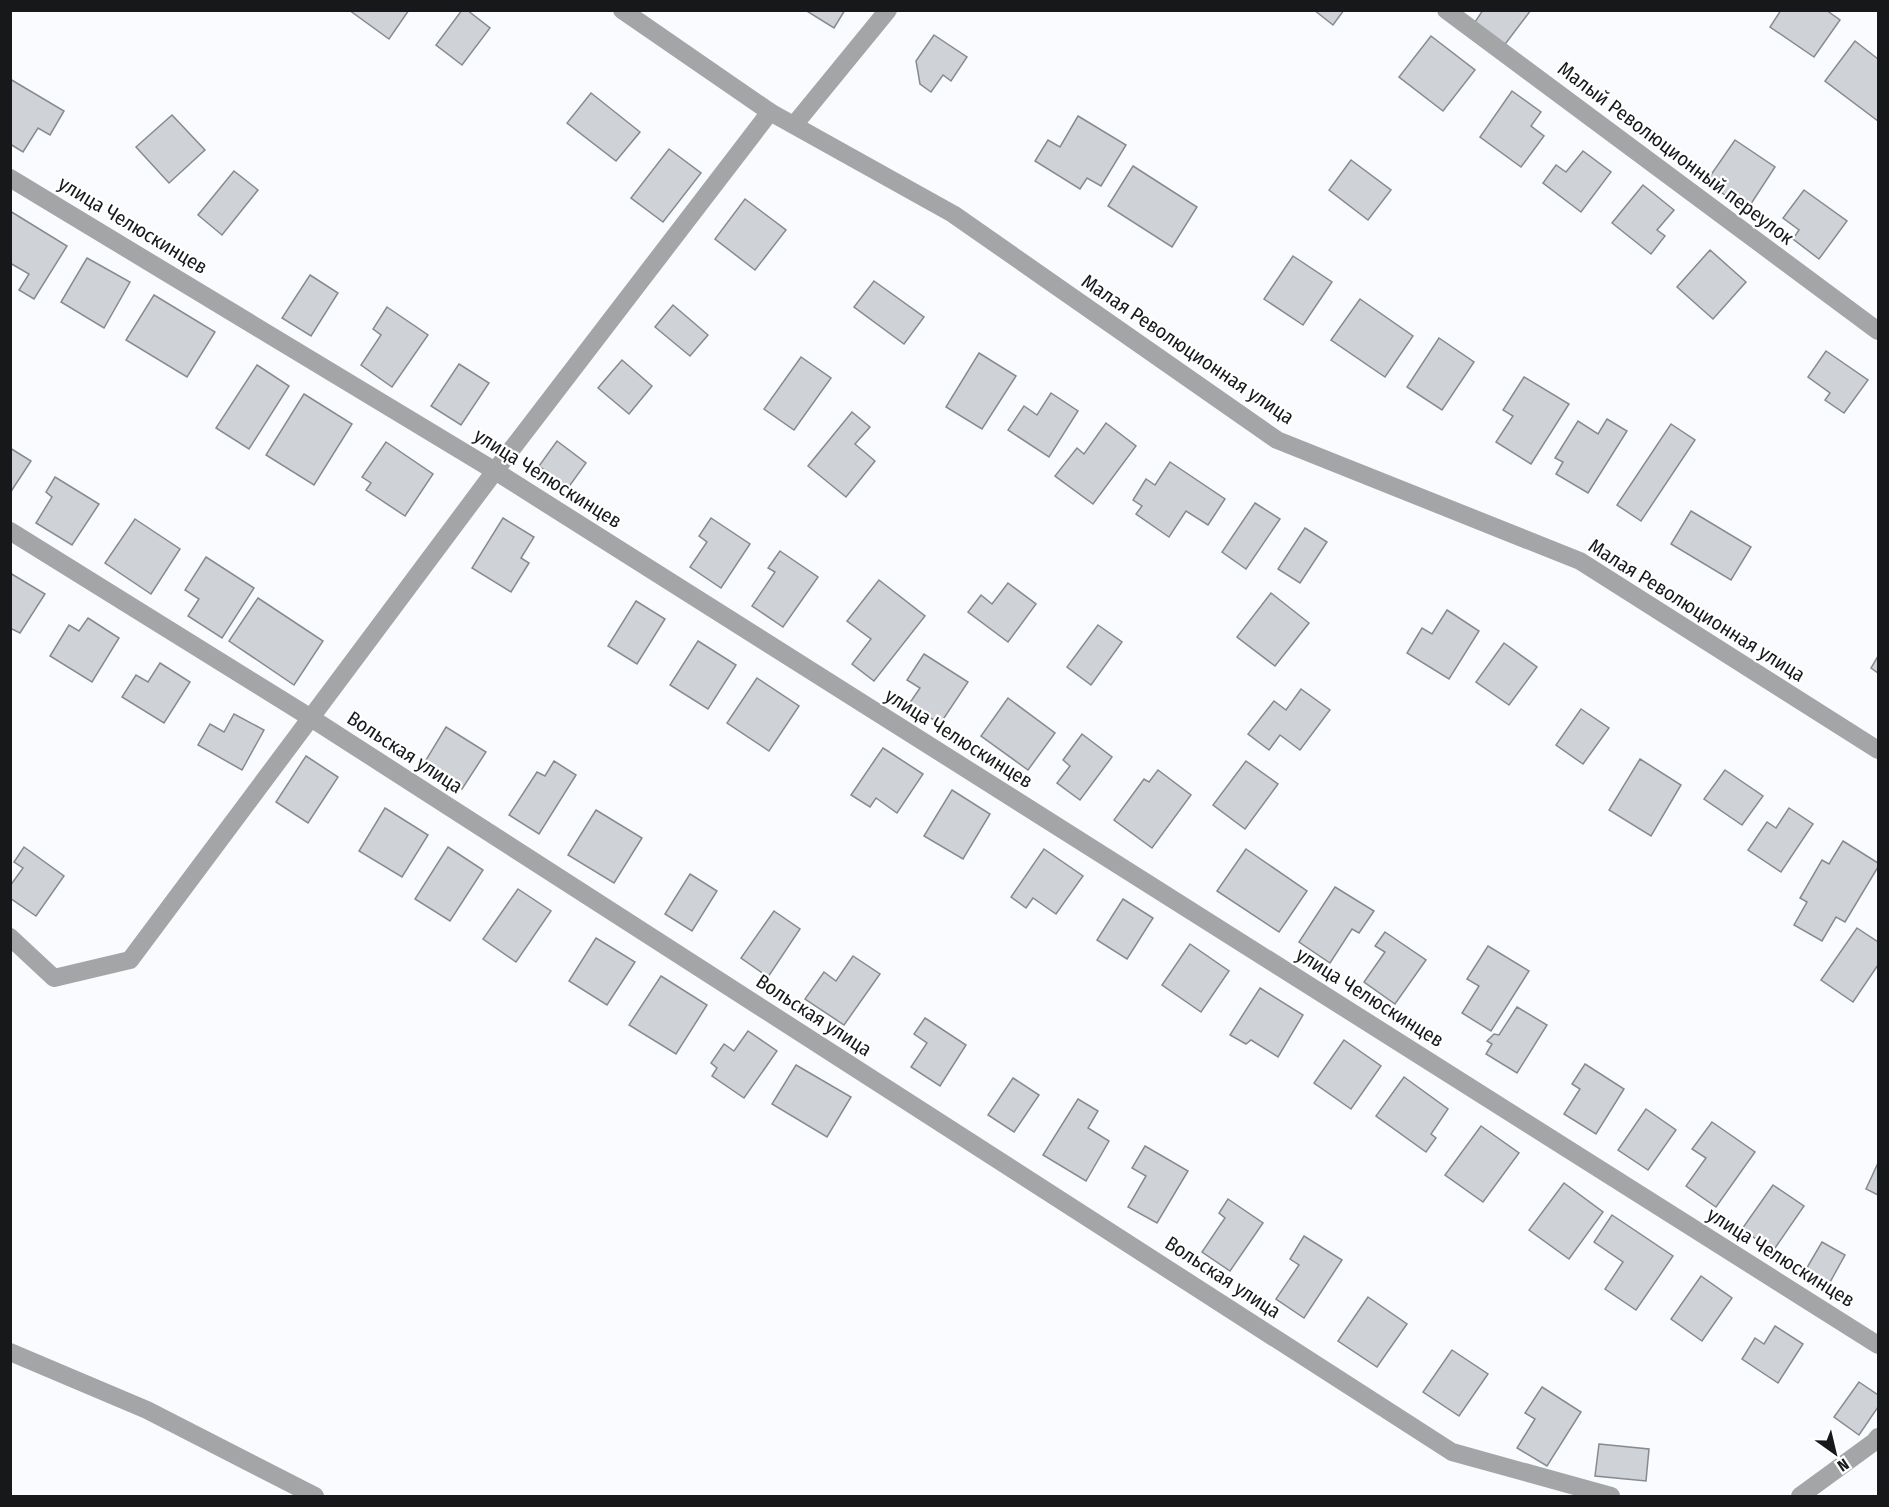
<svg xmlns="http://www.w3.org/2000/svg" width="1889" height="1507" font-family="'Fira Sans Condensed',sans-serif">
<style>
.building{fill:#cfd2d7;stroke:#878a8f;stroke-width:1.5}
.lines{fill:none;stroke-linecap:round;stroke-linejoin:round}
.minor{stroke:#a4a5a7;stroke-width:18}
.labels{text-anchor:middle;stroke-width:4.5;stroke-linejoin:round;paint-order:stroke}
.street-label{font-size:20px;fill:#17181a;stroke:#fff}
</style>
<rect width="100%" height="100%" fill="#f9fbfe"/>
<g class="building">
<polygon points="349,10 409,10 389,39"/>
<polygon points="462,10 467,10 490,28 462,65 436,45"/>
<polygon points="805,10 845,10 834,28"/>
<polygon points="1314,10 1344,10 1333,25"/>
<polygon points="1483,10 1531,10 1503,47 1473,25"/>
<polygon points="1781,10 1826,10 1840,20 1814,57 1770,27"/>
<polygon points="934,35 967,57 951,81 943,75 931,92 920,84 916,61"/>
<polygon points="1431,36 1475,70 1443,111 1399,77"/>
<polygon points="1855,41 1878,59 1878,121 1825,81"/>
<polygon points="10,79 64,111 50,135 38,128 23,152 10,144"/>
<polygon points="1512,91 1541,112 1531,126 1544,136 1521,167 1480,137"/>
<polygon points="591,93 640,132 616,161 567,123"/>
<polygon points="172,115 205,150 169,183 136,147"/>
<polygon points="1078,116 1126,145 1101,186 1087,178 1080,189 1035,161 1048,140 1060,147"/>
<polygon points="1735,140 1775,167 1747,210 1706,182"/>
<polygon points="669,149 701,173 663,222 631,198"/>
<polygon points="1583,151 1611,172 1581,212 1543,183 1556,165 1566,172"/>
<polygon points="1351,160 1391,190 1368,220 1329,190"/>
<polygon points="1133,166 1197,207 1172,247 1108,206"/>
<polygon points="234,171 258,190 222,235 198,215"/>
<polygon points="1643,185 1674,210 1657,230 1665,236 1651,254 1612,223"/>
<polygon points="1804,190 1847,221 1819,259 1793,239 1799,230 1783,218"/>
<polygon points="745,199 786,230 755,270 715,239"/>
<polygon points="10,211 67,246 34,299 19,290 29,274 10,263"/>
<polygon points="1710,250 1746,282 1713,319 1677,287"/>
<polygon points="1293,256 1332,282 1303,325 1264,299"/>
<polygon points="87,258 130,282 104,328 61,302"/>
<polygon points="310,275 338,293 311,336 282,318"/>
<polygon points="874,281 924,317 904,344 854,307"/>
<polygon points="154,295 215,332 187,377 126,340"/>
<polygon points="1360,299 1413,336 1385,377 1331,340"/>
<polygon points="673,305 708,335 690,356 655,327"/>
<polygon points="387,307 428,335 392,387 361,365 381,335 373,329"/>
<polygon points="1439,338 1474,362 1442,410 1407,387"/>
<polygon points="1826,351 1868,380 1844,413 1825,400 1830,393 1808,377"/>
<polygon points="979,353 1016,376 982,429 946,407"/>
<polygon points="801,357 831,378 794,430 764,409"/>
<polygon points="622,360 652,386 629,414 598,388"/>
<polygon points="459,364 489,383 461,425 431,406"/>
<polygon points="257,365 289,386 249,449 216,428"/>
<polygon points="1524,377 1569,404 1531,464 1496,442 1513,416 1503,410"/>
<polygon points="1051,393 1078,411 1049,457 1008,430 1024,406 1037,415"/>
<polygon points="304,394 352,424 314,485 266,455"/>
<polygon points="852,412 870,427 855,444 875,461 846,497 808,466"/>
<polygon points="1607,419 1627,431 1588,493 1556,474 1563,462 1555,458 1578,421 1598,434"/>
<polygon points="1106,423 1136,446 1093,504 1055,476 1077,448 1084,454"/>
<polygon points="1671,424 1695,440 1641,521 1617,505"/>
<polygon points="557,441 586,463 568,488 539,466"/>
<polygon points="386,442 433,474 405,516 366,490 371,483 362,477"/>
<polygon points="10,448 31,461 10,493"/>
<polygon points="1170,462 1225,499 1208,525 1186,511 1169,537 1136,514 1142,506 1133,500 1146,479 1155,485"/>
<polygon points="55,477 99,504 72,545 36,523 52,497 46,492"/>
<polygon points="1255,503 1280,519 1246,569 1222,552"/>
<polygon points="1691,511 1751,547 1731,580 1671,544"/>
<polygon points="503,518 534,537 521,558 529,563 511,592 472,568"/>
<polygon points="711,518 750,544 721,588 690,567 707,542 699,536"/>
<polygon points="135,519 180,549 151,594 105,563"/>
<polygon points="1305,528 1327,542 1300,583 1278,569"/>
<polygon points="780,551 818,577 783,627 752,606 775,572 768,568"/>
<polygon points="206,557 254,588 222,638 188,616 199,599 185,590"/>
<polygon points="10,573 45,594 20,633 10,628"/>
<polygon points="879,580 925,616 874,681 852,664 871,639 847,621"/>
<polygon points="1008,583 1036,604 1008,642 968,612 981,595 992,604"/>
<polygon points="1271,593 1309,623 1275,666 1237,637"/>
<polygon points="258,598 323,641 294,685 229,641"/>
<polygon points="636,601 665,619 637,664 608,646"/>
<polygon points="1447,610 1479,631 1449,679 1407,653 1422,628 1432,634"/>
<polygon points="88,618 119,638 92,682 50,656 69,625 79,631"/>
<polygon points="1098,625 1122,642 1091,685 1067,667"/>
<polygon points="698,641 736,665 708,709 670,685"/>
<polygon points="1504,643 1537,667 1509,705 1476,682"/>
<polygon points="924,654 968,682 940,724 909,704 920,688 907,680"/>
<polygon points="1878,656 1878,673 1871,668"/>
<polygon points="160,663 190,682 164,723 122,697 136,675 148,682"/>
<polygon points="757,678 799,706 769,751 727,723"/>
<polygon points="1301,689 1330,710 1300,750 1280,735 1269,750 1248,734 1274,701 1286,710"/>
<polygon points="1008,698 1055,733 1028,770 981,736"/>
<polygon points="1581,709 1609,728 1583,764 1556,745"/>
<polygon points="234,714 264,730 242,770 198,745 210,724 224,732"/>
<polygon points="446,727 486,752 462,789 423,765"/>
<polygon points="1082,734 1112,757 1080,800 1057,783 1070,766 1063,760"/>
<polygon points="883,748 923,774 897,813 876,798 870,807 851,795"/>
<polygon points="306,756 338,777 308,823 276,802"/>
<polygon points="1640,759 1681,785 1651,836 1609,810"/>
<polygon points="554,761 576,775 539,834 509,815 537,772 545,776"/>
<polygon points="1246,761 1278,784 1245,829 1213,805"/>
<polygon points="1158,770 1191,795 1152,848 1114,820 1144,779 1149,782"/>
<polygon points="1725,770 1763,796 1742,825 1704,799"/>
<polygon points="952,790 990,814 963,859 924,836"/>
<polygon points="385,808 428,835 402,877 359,851"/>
<polygon points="1789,808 1813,824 1781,872 1748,850 1767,822 1776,828"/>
<polygon points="596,810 642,838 614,883 568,855"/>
<polygon points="1843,841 1878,863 1878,867 1845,922 1836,917 1822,941 1794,925 1807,902 1800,898 1822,860 1829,864"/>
<polygon points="24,847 64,876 36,916 10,898 10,886 23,868 14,862"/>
<polygon points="448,847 483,870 450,921 415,899"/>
<polygon points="1044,849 1083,876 1056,914 1033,898 1026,908 1011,897"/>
<polygon points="1246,849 1307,891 1279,932 1217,891"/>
<polygon points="690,874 717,891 692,931 665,914"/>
<polygon points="1335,887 1374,911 1359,933 1352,929 1330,963 1299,942"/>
<polygon points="518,889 551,911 516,962 483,939"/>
<polygon points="1123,899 1153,918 1127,959 1097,940"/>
<polygon points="774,911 800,929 768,977 741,958"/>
<polygon points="1857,928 1878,942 1878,965 1853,1002 1821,980"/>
<polygon points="1385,932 1426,960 1395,1004 1364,982 1385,952 1375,946"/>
<polygon points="596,938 635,962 607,1005 569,981"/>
<polygon points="1190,944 1229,971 1201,1012 1162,985"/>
<polygon points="1488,946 1529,971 1491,1031 1462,1013 1479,986 1467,979"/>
<polygon points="853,956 880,974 844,1025 805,999 824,972 836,981"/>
<polygon points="661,976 707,1005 676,1054 629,1025"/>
<polygon points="1260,988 1303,1015 1278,1057 1251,1040 1246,1044 1230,1035"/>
<polygon points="1517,1007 1547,1025 1517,1073 1486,1054 1492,1044 1487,1041 1494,1034 1499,1035"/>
<polygon points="925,1018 966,1045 940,1086 911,1067 927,1043 914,1034"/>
<polygon points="748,1031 777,1051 744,1098 712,1076 717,1068 711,1063 724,1044 734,1051"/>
<polygon points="1344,1040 1381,1066 1351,1109 1314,1083"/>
<polygon points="1585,1064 1624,1089 1596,1134 1564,1114 1580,1089 1572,1084"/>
<polygon points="796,1065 851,1097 827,1137 772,1104"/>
<polygon points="1404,1077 1448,1109 1431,1134 1436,1138 1426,1152 1376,1116"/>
<polygon points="1013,1078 1039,1095 1014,1132 988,1115"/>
<polygon points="1078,1099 1098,1111 1088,1128 1109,1141 1086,1181 1043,1155"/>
<polygon points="1646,1109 1676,1130 1648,1170 1618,1150"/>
<polygon points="1712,1122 1755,1152 1716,1207 1686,1186 1706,1158 1692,1149"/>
<polygon points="1481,1126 1519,1153 1483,1202 1445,1175"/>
<polygon points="1145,1146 1188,1171 1157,1223 1128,1207 1146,1176 1132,1168"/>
<polygon points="1878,1163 1878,1195 1866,1189"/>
<polygon points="1564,1183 1603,1212 1569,1259 1529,1230"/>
<polygon points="1773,1185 1804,1206 1773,1251 1742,1229"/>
<polygon points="1228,1199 1263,1223 1230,1271 1202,1252 1225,1218 1219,1213"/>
<polygon points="1612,1215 1673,1256 1636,1310 1605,1289 1623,1262 1594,1242"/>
<polygon points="1304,1236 1342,1260 1304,1318 1276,1299 1299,1265 1290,1259"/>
<polygon points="1822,1242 1845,1255 1829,1284 1805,1271"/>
<polygon points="1701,1276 1732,1298 1702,1341 1671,1319"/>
<polygon points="1368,1297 1407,1324 1377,1367 1338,1341"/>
<polygon points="1775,1326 1803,1344 1778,1383 1742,1359 1755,1338 1764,1344"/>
<polygon points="1452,1350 1488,1374 1459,1416 1423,1392"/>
<polygon points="1859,1382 1878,1395 1878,1407 1859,1435 1834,1417"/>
<polygon points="1542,1387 1581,1412 1547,1466 1517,1448 1535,1419 1525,1413"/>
<polygon points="1599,1444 1649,1449 1646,1481 1595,1476"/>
</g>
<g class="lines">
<g class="minor">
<polyline points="622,10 770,112 953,214 1277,440 1580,561 1878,750"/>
<polyline points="1446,10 1878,331"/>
<polyline points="794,125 888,10"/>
<polyline points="10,178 495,471 1878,1345"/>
<polyline points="10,531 311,718 1452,1452 1611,1496"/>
<polyline points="10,937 54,978 130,960 495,471 770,112"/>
<polyline points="10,1352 147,1410 315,1496"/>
<polyline points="1800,1496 1874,1442 1878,1437"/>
</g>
</g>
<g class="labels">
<g class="street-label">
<text transform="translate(1676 153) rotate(37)" y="7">Малый Революционный переулок</text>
<text transform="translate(133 225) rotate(31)" y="7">улица Челюскинцев</text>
<text transform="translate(1188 349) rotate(34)" y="7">Малая Революционная улица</text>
<text transform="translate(548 478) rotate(32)" y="7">улица Челюскинцев</text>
<text transform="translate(1697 610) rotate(32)" y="7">Малая Революционная улица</text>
<text transform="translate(959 738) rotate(32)" y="7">улица Челюскинцев</text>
<text transform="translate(405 752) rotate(33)" y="7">Вольская улица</text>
<text transform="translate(1370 997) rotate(32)" y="7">улица Челюскинцев</text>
<text transform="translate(814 1015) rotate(33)" y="7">Вольская улица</text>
<text transform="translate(1781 1257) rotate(32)" y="7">улица Челюскинцев</text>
<text transform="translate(1223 1277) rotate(33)" y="7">Вольская улица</text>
</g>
</g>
<rect width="1889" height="1507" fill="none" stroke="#17181a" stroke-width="24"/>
<g transform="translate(1835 1453) rotate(146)" stroke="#ffffff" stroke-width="4.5" paint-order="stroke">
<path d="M0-4.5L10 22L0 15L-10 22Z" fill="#17181a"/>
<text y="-9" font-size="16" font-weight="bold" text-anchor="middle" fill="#17181a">N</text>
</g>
</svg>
